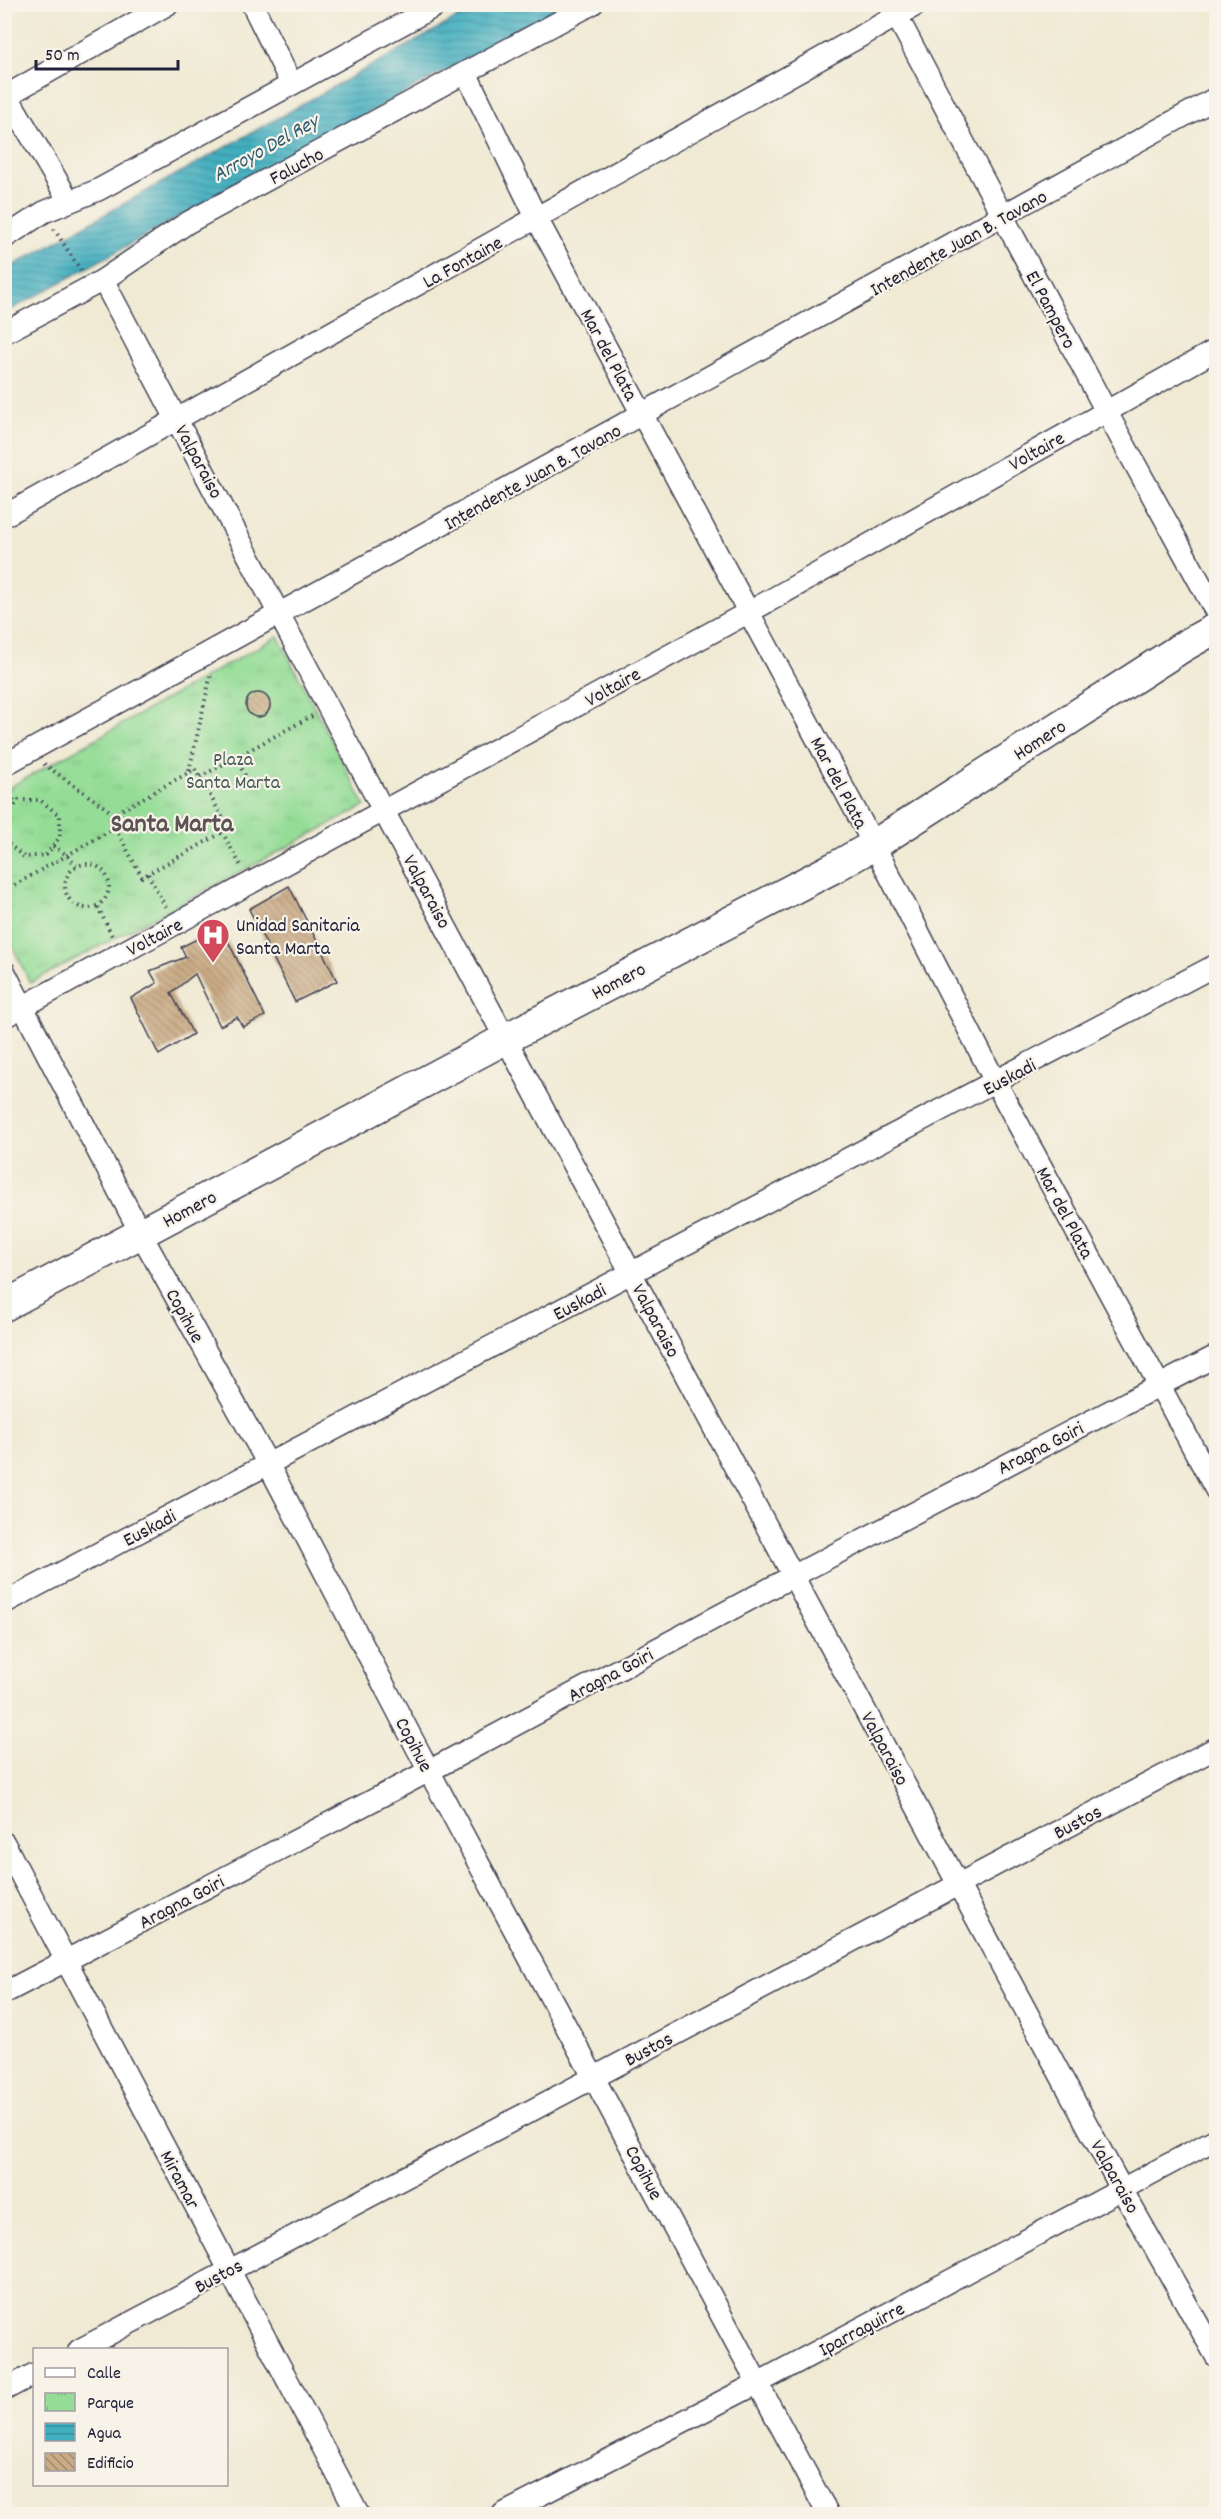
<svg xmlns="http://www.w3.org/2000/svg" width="1221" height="2519" font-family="Dekko,sans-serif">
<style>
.park{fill:url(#park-tufts);stroke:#5c8069;stroke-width:1.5}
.water{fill:url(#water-rules);stroke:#32687e;stroke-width:1.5}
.building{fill:url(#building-back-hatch)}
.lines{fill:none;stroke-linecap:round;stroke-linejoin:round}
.street-casing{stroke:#414052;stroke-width:24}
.secondary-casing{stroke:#414052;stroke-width:33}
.path{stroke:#414052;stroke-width:4;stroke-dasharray:1.5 4.5;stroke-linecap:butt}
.street{stroke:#fff;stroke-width:21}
.secondary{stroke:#fff;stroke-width:30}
.labels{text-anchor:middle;stroke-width:4.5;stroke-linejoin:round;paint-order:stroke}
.street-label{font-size:20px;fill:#22223b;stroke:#f7f3e8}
.park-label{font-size:20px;fill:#445a57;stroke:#f7f3e8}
.poi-label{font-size:20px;fill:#22223b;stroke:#f7f3e8;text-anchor:start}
.water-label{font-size:21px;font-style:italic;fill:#2f5a70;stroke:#f7f3e8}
.district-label{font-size:26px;font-weight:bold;fill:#5d5255;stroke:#f7f3e8}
</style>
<defs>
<pattern id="park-tufts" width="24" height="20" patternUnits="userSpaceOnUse" patternTransform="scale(1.5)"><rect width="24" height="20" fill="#95dd97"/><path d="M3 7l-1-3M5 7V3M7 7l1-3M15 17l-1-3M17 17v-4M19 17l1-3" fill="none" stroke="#80bd83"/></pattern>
<pattern id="water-rules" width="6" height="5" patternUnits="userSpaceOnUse" patternTransform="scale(1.5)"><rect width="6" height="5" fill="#42afc0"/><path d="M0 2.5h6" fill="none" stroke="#378e9d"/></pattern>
<pattern id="building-back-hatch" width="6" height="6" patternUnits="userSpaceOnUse" patternTransform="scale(1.5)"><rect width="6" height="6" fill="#caab85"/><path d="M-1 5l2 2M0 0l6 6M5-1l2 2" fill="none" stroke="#a48b6e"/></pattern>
</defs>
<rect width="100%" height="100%" fill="#f7f3e8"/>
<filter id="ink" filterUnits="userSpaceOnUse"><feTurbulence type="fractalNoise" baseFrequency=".0167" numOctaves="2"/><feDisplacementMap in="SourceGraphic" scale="12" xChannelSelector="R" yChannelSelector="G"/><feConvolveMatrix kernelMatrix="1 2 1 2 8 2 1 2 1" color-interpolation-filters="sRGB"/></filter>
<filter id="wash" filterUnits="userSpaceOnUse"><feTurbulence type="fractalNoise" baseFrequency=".008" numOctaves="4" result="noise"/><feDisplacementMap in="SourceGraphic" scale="24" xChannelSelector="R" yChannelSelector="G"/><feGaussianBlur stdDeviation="1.35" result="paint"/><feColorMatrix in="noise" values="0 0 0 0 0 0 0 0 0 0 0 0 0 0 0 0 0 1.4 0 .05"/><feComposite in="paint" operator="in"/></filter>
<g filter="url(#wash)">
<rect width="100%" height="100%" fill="#f0ead4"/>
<polygon class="park" points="278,636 365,806 30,983 5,930 5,790"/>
<polygon class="water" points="482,4 565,5 5,313 5,270"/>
<g id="blocks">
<g class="building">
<circle cx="258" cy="705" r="12"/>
<polygon points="289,886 337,981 295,1002 249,909"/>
<polygon points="221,927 265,1016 243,1027 237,1017 220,1026 195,974 171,993 193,1034 159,1055 131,998 157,983 150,971 186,957 181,947"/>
</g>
</g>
</g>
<g filter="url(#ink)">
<use href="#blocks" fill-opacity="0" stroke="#414052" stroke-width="1.5"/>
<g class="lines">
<g class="street-casing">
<g id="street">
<polyline points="252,4 291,83"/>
<polyline points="891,5 1106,411 1216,612"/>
<polyline points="466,73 537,219 874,845 996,1083 1216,1490"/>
<polyline points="4,90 69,201"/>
<polyline points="4,97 168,4"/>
<polyline points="4,238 44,212 98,190 439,4"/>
<polyline points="103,280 328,707 958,1884 1121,2188 1216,2356"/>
<polyline points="4,333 103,280 187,223 592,4"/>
<polyline points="4,516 918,4"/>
<polyline points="4,765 1216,98"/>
<polyline points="4,971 141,1234 268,1464 429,1771 828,2514"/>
<polyline points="4,1017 749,612 1216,350"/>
<polyline points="4,1603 1216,965"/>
<polyline points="4,1843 358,2514"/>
<polyline points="4,1993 429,1771 795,1575 1216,1356"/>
<polyline points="79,2350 1216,1748"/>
<polyline points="4,2390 34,2374"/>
<polyline points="503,2514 758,2383 1216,2139"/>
</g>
</g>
<g class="secondary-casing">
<polyline id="secondary" points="4,1306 507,1038 835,867 874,845 1184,646 1216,628"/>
</g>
<g class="path">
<polyline points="54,229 81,271"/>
<polyline points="236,758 247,779"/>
<polyline points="44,764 114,814"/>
<polygon points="195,769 229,829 142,877 109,817"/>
<polyline points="189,771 211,674"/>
<polyline points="200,777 312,716"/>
<polyline points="4,784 16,804"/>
<polyline points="4,820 19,800 40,800 60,816 60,837 46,855 24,857 7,843 4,828"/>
<polyline points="222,832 241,866"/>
<polyline points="53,846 67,855 76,866"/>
<circle cx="87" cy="886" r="22"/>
<polyline points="148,874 166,908"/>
<polyline points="4,891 115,828"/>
<polyline points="98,907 112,936"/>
</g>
<use href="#street" class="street"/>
<use href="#secondary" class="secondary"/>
</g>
</g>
<defs>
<g id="hospital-pin" transform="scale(1.725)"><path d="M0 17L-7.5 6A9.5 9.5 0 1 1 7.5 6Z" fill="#d1495b" stroke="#f7f3e8"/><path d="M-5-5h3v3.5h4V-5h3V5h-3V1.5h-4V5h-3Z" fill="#fff"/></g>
</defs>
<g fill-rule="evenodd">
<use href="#hospital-pin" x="213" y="935"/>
</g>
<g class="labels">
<g class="street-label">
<text transform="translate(296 165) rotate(-28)" y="7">Falucho</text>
<text transform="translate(958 242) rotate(-29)" y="7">Intendente Juan B. Tavano</text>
<text transform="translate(462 261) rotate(-29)" y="7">La Fontaine</text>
<text transform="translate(1052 309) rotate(62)" y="7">El Pampero</text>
<text transform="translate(610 354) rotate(62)" y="7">Mar del Plata</text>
<text transform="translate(1036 450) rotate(-29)" y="7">Voltaire</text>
<text transform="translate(200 461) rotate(62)" y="7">Valparaiso</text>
<text transform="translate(532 476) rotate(-29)" y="7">Intendente Juan B. Tavano</text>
<text transform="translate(612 686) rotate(-29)" y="7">Voltaire</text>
<text transform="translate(1039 739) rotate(-33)" y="7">Homero</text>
<text transform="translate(840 782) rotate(62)" y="7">Mar del Plata</text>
<text transform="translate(428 891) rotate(62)" y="7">Valparaiso</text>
<text transform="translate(154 936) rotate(-28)" y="7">Voltaire</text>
<text transform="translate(618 980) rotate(-28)" y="7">Homero</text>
<text transform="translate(1009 1076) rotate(-28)" y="7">Euskadi</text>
<text transform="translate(189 1208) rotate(-28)" y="7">Homero</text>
<text transform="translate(1066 1212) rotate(62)" y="7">Mar del Plata</text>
<text transform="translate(579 1301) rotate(-28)" y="7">Euskadi</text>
<text transform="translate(186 1315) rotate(61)" y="7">Copihue</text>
<text transform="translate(657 1320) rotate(62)" y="7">Valparaiso</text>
<text transform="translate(1040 1447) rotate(-27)" y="7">Aragna Goiri</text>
<text transform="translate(149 1527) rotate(-28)" y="7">Euskadi</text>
<text transform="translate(610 1674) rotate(-28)" y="7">Aragna Goiri</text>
<text transform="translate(415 1744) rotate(62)" y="7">Copihue</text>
<text transform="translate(886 1748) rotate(62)" y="7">Valparaiso</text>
<text transform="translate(1077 1821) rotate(-28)" y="7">Bustos</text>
<text transform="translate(181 1901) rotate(-28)" y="7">Aragna Goiri</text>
<text transform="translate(648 2048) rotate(-28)" y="7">Bustos</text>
<text transform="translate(645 2172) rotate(62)" y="7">Copihue</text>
<text transform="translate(1116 2176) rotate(61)" y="7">Valparaiso</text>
<text transform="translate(181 2179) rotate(62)" y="7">Miramar</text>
<text transform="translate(218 2275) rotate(-28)" y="7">Bustos</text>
<text transform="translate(861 2328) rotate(-28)" y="7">Iparraguirre</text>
</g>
<g class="park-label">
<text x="233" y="765">Plaza<tspan x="233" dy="23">Santa Marta</tspan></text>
</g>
<g class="poi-label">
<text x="236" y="931">Unidad Sanitaria<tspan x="236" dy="23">Santa Marta</tspan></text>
</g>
<g class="water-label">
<text transform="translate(265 147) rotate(-29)" y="7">Arroyo Del Rey</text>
</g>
<g class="district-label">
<text x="172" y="831">Santa Marta</text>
</g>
</g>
<rect width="1221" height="2519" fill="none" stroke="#f7f3e8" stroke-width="24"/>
<rect x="33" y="2348" width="195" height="138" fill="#f7f3e8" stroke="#a29fa3" stroke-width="1.5"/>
<rect x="45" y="2368" width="30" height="9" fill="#ffffff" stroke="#a29fa3" stroke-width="1.5"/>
<text x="87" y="2378" font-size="18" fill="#22223b">Calle</text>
<rect x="45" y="2393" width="30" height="18" fill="url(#park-tufts)" stroke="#a29fa3" stroke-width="1.5"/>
<text x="87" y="2408" font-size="18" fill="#22223b">Parque</text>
<rect x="45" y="2423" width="30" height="18" fill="url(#water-rules)" stroke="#a29fa3" stroke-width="1.5"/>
<text x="87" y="2438" font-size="18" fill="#22223b">Agua</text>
<rect x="45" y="2453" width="30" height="18" fill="url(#building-back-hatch)" stroke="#a29fa3" stroke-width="1.5"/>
<text x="87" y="2468" font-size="18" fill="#22223b">Edificio</text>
<path d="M36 60v9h142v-9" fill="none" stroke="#22223b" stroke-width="3"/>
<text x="45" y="60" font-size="18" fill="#22223b" stroke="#f7f3e8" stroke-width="4.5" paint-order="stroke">50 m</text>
</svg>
